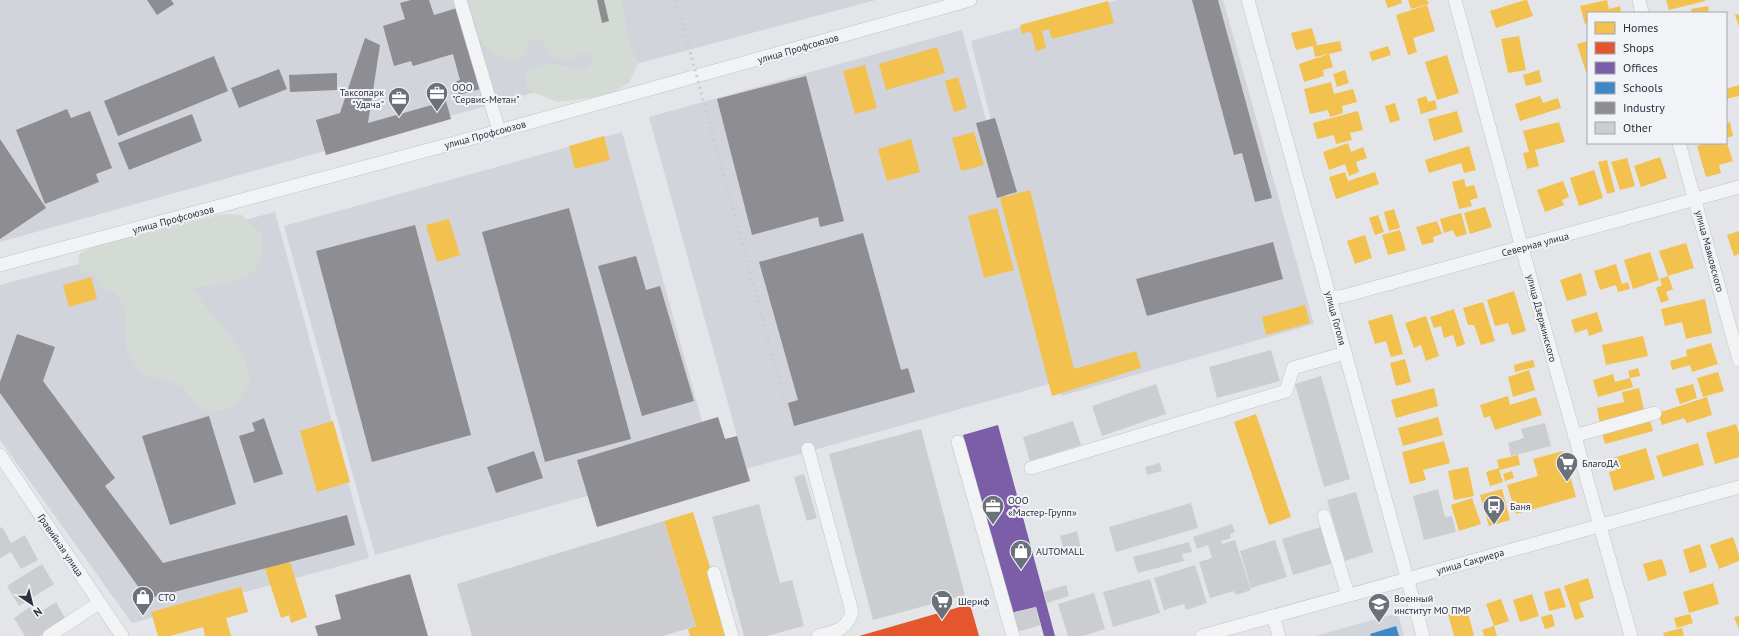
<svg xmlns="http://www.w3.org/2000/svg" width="1739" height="636" font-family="'PT Sans',sans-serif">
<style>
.built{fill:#d2d4db}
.green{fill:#d4dbd4}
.homes{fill:#f2c14e}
.shops{fill:#e4572e}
.offices{fill:#7b5ea7}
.schools{fill:#3f88c5}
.industry{fill:#8d8d92}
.building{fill:#cccdd0}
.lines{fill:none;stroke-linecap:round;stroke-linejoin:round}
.minor-casing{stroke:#c1c3c6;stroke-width:14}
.minor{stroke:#f2f3f5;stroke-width:13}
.rail{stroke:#cccdcf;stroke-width:3;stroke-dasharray:2 4;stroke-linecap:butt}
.labels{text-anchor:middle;stroke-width:4;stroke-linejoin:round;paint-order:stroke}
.street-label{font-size:10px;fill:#2b3240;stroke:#f1f3f7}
.poi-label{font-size:10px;fill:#2b3240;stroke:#f1f3f7;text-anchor:start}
</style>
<rect width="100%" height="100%" fill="#e3e5e8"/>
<g class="built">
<polygon points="0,0 876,0 632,65 0,242"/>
<polygon points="1118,0 1223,0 1314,324 1061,396 971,41"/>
<polygon points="962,30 1056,382 746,469 649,117"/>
<polygon points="622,132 713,461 375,555 284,226"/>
<polygon points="275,212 369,558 132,623 0,440 0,285"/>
<polygon points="1398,613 1404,636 1315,636"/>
</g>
<g class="green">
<path d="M468,0H621L630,45L638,64L629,83L612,93L583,99L557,102L528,90L525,71L548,63L583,70L593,64L589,54L582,53L571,61L550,56L540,38L530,40L526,52L519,61C509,59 494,56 487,48C476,35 473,15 468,0Z"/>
<path d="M222,214L242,215L261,234C262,240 264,250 262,256C252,287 216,282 192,289L217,321L226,329L245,358L250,379L243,393L233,406L224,410L208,411L198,406L182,386L164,379L149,376L140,373L126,347V321L124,308L116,294L102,288L95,274L80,270L78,256L82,252L95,246Z"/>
</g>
<g class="homes">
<polygon points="1385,0 1401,0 1402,3 1388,8"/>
<polygon points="1408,0 1427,0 1429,4 1411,9"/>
<polygon points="1525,0 1527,0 1533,16 1496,28 1490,11"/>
<polygon points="1607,0 1609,9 1620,6 1621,13 1588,13 1588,23 1585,24 1580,6"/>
<polygon points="1666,0 1705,0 1705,1 1669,10"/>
<polygon points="1108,1 1114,23 1052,39 1049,29 1042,31 1046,48 1036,51 1031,31 1022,34 1020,25"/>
<polygon points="1427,5 1435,31 1413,38 1417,52 1408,55 1396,15"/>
<polygon points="1708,6 1709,13 1692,13 1691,9"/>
<polygon points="1739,14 1739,27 1735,15"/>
<polygon points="1312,28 1317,45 1296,50 1291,33"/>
<polygon points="1519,36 1526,70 1508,73 1501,39"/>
<polygon points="1340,41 1342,51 1315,57 1313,46"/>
<polygon points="1588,41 1588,72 1586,72 1577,44"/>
<polygon points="1388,46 1391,55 1372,61 1369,52"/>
<polygon points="937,47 945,73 886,90 879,64"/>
<polygon points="1329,54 1333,67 1323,70 1324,76 1304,82 1299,64"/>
<polygon points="1447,55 1459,93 1437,100 1425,62"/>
<polygon points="865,65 877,108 855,114 843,71"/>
<polygon points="1345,70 1349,83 1337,87 1333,74"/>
<polygon points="1539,70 1542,82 1526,86 1523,75"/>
<polygon points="958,77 967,108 954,112 945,81"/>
<polygon points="1331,82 1334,94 1353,89 1357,102 1342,106 1343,113 1330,117 1328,110 1310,114 1304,89"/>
<polygon points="1739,85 1739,96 1726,99 1726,89"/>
<polygon points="1426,96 1428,102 1435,100 1437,109 1421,114 1417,99"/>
<polygon points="1540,96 1543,103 1558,98 1561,108 1520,121 1515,104"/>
<polygon points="1395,103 1400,120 1390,123 1385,106"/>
<polygon points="1358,111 1363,130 1350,133 1352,140 1336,144 1334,135 1317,139 1313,123"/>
<polygon points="1457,111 1463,132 1434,141 1428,119"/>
<polygon points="1559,122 1565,142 1535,150 1539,166 1527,169 1523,153 1529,152 1523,131"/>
<polygon points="1730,122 1733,136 1726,138 1726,123"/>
<polygon points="974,132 984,165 961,171 952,138"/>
<polygon points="604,136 610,160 575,169 569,146"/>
<polygon points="911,139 920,172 887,181 878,149"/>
<polygon points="1726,140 1733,161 1719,165 1721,173 1706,177 1697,146 1708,143 1726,143"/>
<polygon points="1348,143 1351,152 1363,147 1367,158 1356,162 1359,172 1349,176 1345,164 1329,170 1323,152"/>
<polygon points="1469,146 1476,170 1464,173 1461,163 1429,173 1425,160"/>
<polygon points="1660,157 1667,178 1641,187 1634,166"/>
<polygon points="1627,158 1635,186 1620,190 1611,162"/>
<polygon points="1607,160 1615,192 1607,194 1598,162"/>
<polygon points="1594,170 1603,198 1579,206 1570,178"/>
<polygon points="1345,172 1348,181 1375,172 1379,184 1336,199 1329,177"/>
<polygon points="1464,179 1466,187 1474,185 1478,198 1470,200 1472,206 1459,209 1452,182"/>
<polygon points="1563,181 1569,197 1562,200 1564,205 1545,212 1537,190"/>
<polygon points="1030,190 1074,369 1136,351 1141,368 1052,396 1000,198"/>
<polygon points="1485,207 1492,227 1470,234 1464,213"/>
<polygon points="997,208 1014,270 984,278 968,216"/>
<polygon points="1394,209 1400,228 1389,231 1384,212"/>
<polygon points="1461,213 1467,234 1456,237 1453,230 1444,233 1440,219"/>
<polygon points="1378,215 1384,232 1375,235 1369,218"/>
<polygon points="449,219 460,255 437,262 426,225"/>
<polygon points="1437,221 1442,234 1433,237 1434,242 1422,245 1416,227"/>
<polygon points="1400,230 1406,250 1388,255 1382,235"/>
<polygon points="1739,231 1739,254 1734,256 1727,235"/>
<polygon points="1365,235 1372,258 1355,264 1347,241"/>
<polygon points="1686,243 1694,268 1668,276 1673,289 1666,292 1669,300 1661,303 1656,288 1662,285 1660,279 1668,276 1659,251"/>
<polygon points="1650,252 1659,280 1633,289 1624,260"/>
<polygon points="1616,264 1622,284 1628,282 1630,289 1618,292 1616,285 1600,290 1594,271"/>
<polygon points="1581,273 1587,295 1567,301 1560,280"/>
<polygon points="91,277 97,299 69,307 63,285"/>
<polygon points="1514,291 1526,331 1512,335 1508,323 1495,326 1487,300"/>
<polygon points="1705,299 1712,333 1686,339 1682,322 1665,326 1661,309"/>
<polygon points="1483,302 1495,341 1481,345 1474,325 1468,325 1463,308"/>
<polygon points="1305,305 1310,323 1266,335 1262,317"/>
<polygon points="1454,309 1465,344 1457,347 1453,335 1444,338 1441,326 1434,328 1430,317"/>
<polygon points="1597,312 1603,331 1589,336 1587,329 1575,333 1571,320"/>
<polygon points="1392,314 1403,354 1391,357 1386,341 1375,344 1368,321"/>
<polygon points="1426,316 1439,356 1426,361 1421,345 1414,348 1405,323"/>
<polygon points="1643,336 1648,356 1606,365 1602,345"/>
<polygon points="1711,343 1718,364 1692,372 1690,365 1672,370 1670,361 1687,356 1686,350"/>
<polygon points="1405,359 1411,382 1396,386 1390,363"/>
<polygon points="1533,360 1535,367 1515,372 1514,365"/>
<polygon points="1638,368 1640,376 1630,378 1633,387 1598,397 1593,380 1613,374 1615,382 1630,378 1628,371"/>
<polygon points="1529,370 1535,390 1513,397 1508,377"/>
<polygon points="1718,372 1724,391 1703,397 1697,378"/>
<polygon points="1693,384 1697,398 1680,404 1675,389"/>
<polygon points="1434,388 1438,406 1396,418 1391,400"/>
<polygon points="1639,388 1645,414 1600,424 1597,408 1624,402 1622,392"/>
<polygon points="1508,396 1510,405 1536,397 1542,415 1495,430 1490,416 1484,418 1480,405"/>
<polygon points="1707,397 1712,415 1687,423 1684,418 1662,425 1658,413"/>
<polygon points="1256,414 1291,517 1269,525 1234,422"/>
<polygon points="1438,417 1443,435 1403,446 1398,428"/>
<polygon points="1649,417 1653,431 1605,444 1601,429"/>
<polygon points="333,421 350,482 317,492 300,431"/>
<polygon points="1736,424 1739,433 1739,457 1715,464 1706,433"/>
<polygon points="1444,441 1450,463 1423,470 1426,480 1410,484 1402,452"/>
<polygon points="1698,443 1704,465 1663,477 1656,456"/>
<polygon points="1646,448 1655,479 1614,491 1609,472 1616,470 1613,458"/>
<polygon points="1563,451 1576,497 1516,514 1507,485 1538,476 1533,459"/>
<polygon points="1518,455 1520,465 1499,470 1503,482 1490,486 1486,472 1499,468 1497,460"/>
<polygon points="1468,467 1474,496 1454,500 1448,471"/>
<polygon points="1512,471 1514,478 1505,481 1503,474"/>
<polygon points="1502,489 1510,520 1489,526 1480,495"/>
<polygon points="1472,498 1481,524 1459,531 1451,505"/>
<polygon points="693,512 731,636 690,636 688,629 696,626 664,521"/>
<polygon points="1733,537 1739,555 1739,561 1719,569 1710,545"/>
<polygon points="1700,544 1707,567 1690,573 1683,550"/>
<polygon points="1662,559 1667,575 1648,581 1643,564"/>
<polygon points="290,562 307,617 291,623 289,615 281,618 265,568"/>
<polygon points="1588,578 1594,598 1579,603 1584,617 1575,620 1564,586"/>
<polygon points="1713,583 1719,604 1689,613 1683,592"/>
<polygon points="241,587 248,612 226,618 231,636 205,636 203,627 170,636 158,636 151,612"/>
<polygon points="1560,588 1566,607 1549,611 1544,592"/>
<polygon points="1532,594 1539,616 1520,622 1513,600"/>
<polygon points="1501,599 1509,621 1494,626 1497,636 1484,636 1482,630 1494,626 1486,604"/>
<polygon points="1467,609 1474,636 1454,636 1448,614"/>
<polygon points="1552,614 1555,626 1545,629 1541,617"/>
<polygon points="1690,614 1693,623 1677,628 1674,618"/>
<polygon points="1739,616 1739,630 1734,617"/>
<polygon points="1682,628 1684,636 1664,636 1663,633"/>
</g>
<polygon class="shops" points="970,604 979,636 859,636"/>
<polygon class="offices" points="998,425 1055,636 1044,636 1036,607 1011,613 963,435"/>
<polygon class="schools" points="1396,626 1399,636 1371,636 1370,634"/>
<g class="industry">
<polygon points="147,0 171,0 174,4 157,15"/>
<polygon points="411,0 429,0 434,15 457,8 480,89 459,95 455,82 460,80 453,54 413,66 411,61 394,66 383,26 405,19 400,3"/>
<polygon points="597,0 604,0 609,21 602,23"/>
<polygon points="1192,0 1218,0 1272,198 1255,202 1242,153 1234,155"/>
<polygon points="365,38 380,45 368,123 446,101 451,119 326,155 316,120 340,113"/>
<polygon points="214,56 228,91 118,136 104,101"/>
<polygon points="279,69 287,89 239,108 231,88"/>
<polygon points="337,73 337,90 290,92 289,75"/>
<polygon points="806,76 844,221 820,227 818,217 752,235 717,99"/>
<polygon points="67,109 71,118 90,111 112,168 96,174 99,182 45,204 16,130"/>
<polygon points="192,114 202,141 129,170 118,143"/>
<polygon points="995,118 1017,192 997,198 976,123"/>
<polygon points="0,139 46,208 0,239"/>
<polygon points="569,208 631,439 545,462 482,232"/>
<polygon points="415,225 471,435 372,462 316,251"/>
<polygon points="863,233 901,370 908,368 915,392 794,426 788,403 798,400 759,262"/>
<polygon points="1273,242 1283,279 1147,316 1136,279"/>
<polygon points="636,256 646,290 660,286 694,401 642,416 598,266"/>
<polygon points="17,334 55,347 43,381 115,478 105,486 163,563 347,515 355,545 147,599 0,393 0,382"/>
<polygon points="209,416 236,504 170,525 142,436"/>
<polygon points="718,417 725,439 737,436 750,481 597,527 577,460"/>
<polygon points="264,418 283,474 254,483 239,436 255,431 252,423"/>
<polygon points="534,451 543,478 496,493 487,467"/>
<polygon points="410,574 428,636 318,636 315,626 341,619 335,595"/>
</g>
<g class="building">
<polygon points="1271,350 1280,381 1217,398 1209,367"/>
<polygon points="1321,376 1350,479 1324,487 1295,384"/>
<polygon points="1156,384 1166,414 1102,436 1092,406"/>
<polygon points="1073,421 1081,445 1030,461 1023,437"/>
<polygon points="1545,423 1551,446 1511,456 1508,443 1524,438 1521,429"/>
<polygon points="921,429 965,595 873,620 829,454"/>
<polygon points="1160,463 1162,471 1147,475 1145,467"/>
<polygon points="804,474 817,518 807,521 794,477"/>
<polygon points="1438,489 1445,517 1452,516 1456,532 1424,540 1413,496"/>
<polygon points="1356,492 1373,552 1345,561 1327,500"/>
<polygon points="1191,503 1198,528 1116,552 1109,527"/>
<polygon points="759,504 780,583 792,580 804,626 767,636 744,636 712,517"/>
<polygon points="664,521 696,626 663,636 472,636 457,584"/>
<polygon points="1232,524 1235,532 1230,534 1231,538 1221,541 1222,544 1235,540 1251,590 1236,595 1234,591 1210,598 1199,562 1212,558 1208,545 1197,549 1193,537"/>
<polygon points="2,527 11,543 25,535 38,560 21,569 11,552 0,558 0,528"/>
<polygon points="1321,527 1333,563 1293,575 1282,539"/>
<polygon points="1077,531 1082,553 1066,557 1060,536"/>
<polygon points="1275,540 1287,577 1251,588 1240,551"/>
<polygon points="1189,542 1192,552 1182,554 1184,561 1138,573 1133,557"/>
<polygon points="42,564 54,584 19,606 7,586"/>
<polygon points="1195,565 1207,603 1186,610 1184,604 1164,610 1154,578"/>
<polygon points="1150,579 1160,613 1113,627 1103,592"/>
<polygon points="1066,585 1069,596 1047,603 1044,592"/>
<polygon points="1094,593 1105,629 1083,636 1068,636 1058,604"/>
<polygon points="56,602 66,620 40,636 25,636 14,618 30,607 35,615"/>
<polygon points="1036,607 1041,625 1017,632 1011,613"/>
</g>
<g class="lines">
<g class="minor-casing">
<g id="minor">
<polyline points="460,0 499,131"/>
<polyline points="1248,0 1423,636"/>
<polyline points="1455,0 1522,248 1631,636"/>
<polyline points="1639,0 1642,13"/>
<polyline points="1679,143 1739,360"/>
<polyline points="0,265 499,131 970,0"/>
<polyline points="1331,298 1344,296 1739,187"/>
<polyline points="1574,436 1655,413"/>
<polyline points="958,442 1013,636"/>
<path d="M808,449L852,612C846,631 835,631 818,636"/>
<polyline points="0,455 122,636"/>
<polyline points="1031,468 1286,391 1293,368 1345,353"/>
<polyline points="1324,516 1348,595"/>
<polyline points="714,573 732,636"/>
<polyline points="1273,616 1279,636"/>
<polyline points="49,636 99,603"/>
<polyline points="1202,636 1739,487"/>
</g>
</g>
<use href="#minor" class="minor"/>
<polyline class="rail" points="676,0 788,412"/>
</g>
<defs>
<g id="office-pin" transform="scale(1.15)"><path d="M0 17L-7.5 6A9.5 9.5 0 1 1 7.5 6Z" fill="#6b717b" stroke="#f1f3f7"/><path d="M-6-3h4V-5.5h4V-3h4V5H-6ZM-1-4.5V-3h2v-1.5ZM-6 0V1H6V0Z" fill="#fff"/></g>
<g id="supermarket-pin" transform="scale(1.15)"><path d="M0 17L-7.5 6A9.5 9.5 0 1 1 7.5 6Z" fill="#6b717b" stroke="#f1f3f7"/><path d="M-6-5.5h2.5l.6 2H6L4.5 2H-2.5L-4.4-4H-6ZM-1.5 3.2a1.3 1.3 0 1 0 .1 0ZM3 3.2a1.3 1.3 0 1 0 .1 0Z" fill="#fff"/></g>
<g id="bus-pin" transform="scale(1.15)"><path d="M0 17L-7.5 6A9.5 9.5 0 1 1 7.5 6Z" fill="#6b717b" stroke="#f1f3f7"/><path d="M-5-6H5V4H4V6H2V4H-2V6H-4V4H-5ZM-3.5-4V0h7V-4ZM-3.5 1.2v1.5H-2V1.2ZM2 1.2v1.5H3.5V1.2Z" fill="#fff"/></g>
<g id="shop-pin" transform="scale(1.15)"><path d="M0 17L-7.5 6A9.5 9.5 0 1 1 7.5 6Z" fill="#6b717b" stroke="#f1f3f7"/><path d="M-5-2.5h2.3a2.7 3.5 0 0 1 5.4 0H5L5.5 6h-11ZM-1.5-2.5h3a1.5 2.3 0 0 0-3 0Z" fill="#fff"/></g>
<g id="university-pin" transform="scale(1.15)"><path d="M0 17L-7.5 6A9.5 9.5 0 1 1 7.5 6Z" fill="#6b717b" stroke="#f1f3f7"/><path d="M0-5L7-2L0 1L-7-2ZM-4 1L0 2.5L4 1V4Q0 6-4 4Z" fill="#fff"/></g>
</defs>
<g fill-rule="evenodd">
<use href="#office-pin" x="437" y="93"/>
<use href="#office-pin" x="399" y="98"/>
<use href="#supermarket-pin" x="1567" y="463"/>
<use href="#office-pin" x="993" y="506"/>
<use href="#bus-pin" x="1494" y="506"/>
<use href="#shop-pin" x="1021" y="551"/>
<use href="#shop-pin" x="143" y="597"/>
<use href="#supermarket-pin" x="942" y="601"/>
<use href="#university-pin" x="1379" y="604"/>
</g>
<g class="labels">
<g class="street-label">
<text transform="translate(798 48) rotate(-16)" y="4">улица Профсоюзов</text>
<text transform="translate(485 134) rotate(-15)" y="4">улица Профсоюзов</text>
<text transform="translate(173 219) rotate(-15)" y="4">улица Профсоюзов</text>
<text transform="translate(1535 244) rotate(-15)" y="4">Северная улица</text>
<text transform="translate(1710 251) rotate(75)" y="4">улица Маяковского</text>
<text transform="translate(1336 318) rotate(75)" y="4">улица Гоголя</text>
<text transform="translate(1542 318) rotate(75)" y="4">улица Дзержинского</text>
<text transform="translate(61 545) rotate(56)" y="4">Гравийная улица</text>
<text transform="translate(1470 561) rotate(-16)" y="4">улица Сакриера</text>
</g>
<g class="poi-label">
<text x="452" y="91">ООО<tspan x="452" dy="12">"Сервис-Метан"</tspan></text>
<text x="384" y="96" text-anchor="end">Таксопарк<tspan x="384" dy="12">"Удача"</tspan></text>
<text x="1582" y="467">БлагоДА</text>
<text x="1008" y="504">ООО<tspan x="1008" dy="12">«Мастер-Групп»</tspan></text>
<text x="1510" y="510">Баня</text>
<text x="1036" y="555">AUTOMALL</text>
<text x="158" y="601">СТО</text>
<text x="1394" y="602">Военный<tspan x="1394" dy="12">институт МО ПМР</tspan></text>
<text x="958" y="605">Шериф</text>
</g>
</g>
<rect x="1587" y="12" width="140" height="132" fill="#f1f3f7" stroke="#a2a6ae"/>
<rect x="1595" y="22" width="20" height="12" fill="#f2c14e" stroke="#a2a6ae"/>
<text x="1623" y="32" font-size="12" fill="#2b3240">Homes</text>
<rect x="1595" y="42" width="20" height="12" fill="#e4572e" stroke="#a2a6ae"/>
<text x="1623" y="52" font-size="12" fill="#2b3240">Shops</text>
<rect x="1595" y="62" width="20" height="12" fill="#7b5ea7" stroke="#a2a6ae"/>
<text x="1623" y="72" font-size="12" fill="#2b3240">Offices</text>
<rect x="1595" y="82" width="20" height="12" fill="#3f88c5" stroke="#a2a6ae"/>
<text x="1623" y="92" font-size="12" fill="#2b3240">Schools</text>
<rect x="1595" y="102" width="20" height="12" fill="#8d8d92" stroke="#a2a6ae"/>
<text x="1623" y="112" font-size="12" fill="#2b3240">Industry</text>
<rect x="1595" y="122" width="20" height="12" fill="#cccdd0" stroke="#a2a6ae"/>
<text x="1623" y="132" font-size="12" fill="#2b3240">Other</text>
<g transform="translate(32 604) rotate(145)" stroke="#f1f3f7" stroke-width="3" paint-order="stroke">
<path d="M0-3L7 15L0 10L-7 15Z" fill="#2b3240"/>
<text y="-6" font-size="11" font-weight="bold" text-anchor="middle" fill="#2b3240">N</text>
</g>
</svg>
